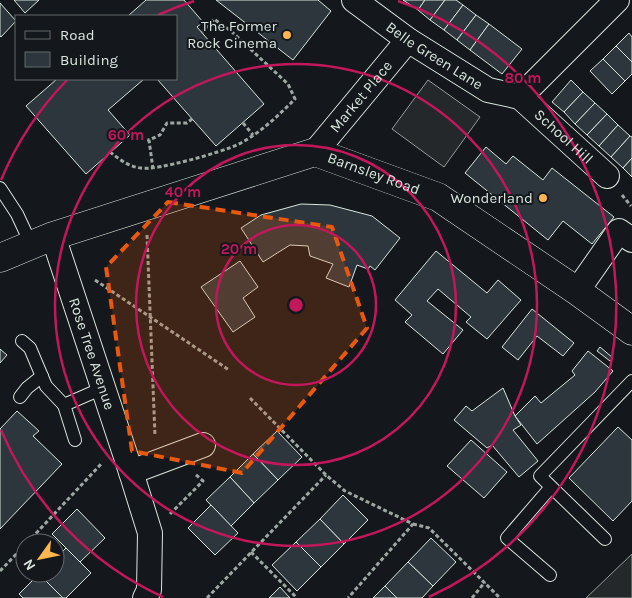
<svg xmlns="http://www.w3.org/2000/svg" width="632" height="598" font-family="Karla,sans-serif">
<style>
.parking{fill:#24282b;stroke:#939e99}
.building{fill:#2c363c;stroke:#d8e6dc}
.lines{fill:none;stroke-linecap:round;stroke-linejoin:round}
.lane-casing{stroke:#d8e6dc;stroke-width:14}
.street-casing{stroke:#d8e6dc;stroke-width:26}
.secondary-casing{stroke:#d8e6dc;stroke-width:29}
.path{stroke:#9da8a2;stroke-width:3;stroke-dasharray:4 2.5;stroke-linecap:butt}
.lane{stroke:#14181c;stroke-width:12}
.street{stroke:#14181c;stroke-width:24}
.secondary{stroke:#14181c;stroke-width:28}
.marked{fill:#e8590c;fill-opacity:0.2;stroke:#e8590c;stroke-width:4;stroke-dasharray:10 6;stroke-linejoin:round}
.ring{fill:none;stroke:#c2185b;stroke-width:2.5}
.poi-dot{fill:#ffb74d;stroke:#14181c;stroke-width:2}
.labels{text-anchor:middle;stroke-width:4;stroke-linejoin:round;paint-order:stroke}
.poi-label{font-size:15px;fill:#d8e6dc;stroke:#14181c;text-anchor:end}
.street-label{font-size:15px;fill:#d8e6dc;stroke:#14181c}
.centre{fill:#c2185b;stroke:#14181c;stroke-width:2.5}
.ring-label{font-size:15px;text-anchor:middle;font-weight:bold;fill:#c2185b;stroke:#14181c;stroke-width:4;stroke-linejoin:round;paint-order:stroke}
</style>
<rect width="100%" height="100%" fill="#14181c"/>
<g class="parking">
<polygon points="428,80 480,117 444,167 392,129"/>
<polygon points="632,554 632,598 586,598"/>
</g>
<g class="building">
<polygon points="14,0 39,0 25,13"/>
<polygon points="146,0 184,0 203,22 197,27 264,104 216,146 157,79 176,79 176,16 128,16"/>
<polygon points="216,0 318,0 331,11 293,60"/>
<polygon points="403,0 425,0 418,10"/>
<polygon points="425,0 445,0 430,20 418,10"/>
<polygon points="445,0 456,0 463,5 444,30 430,20"/>
<polygon points="0,3 16,21 1,37 0,36"/>
<polygon points="463,5 476,15 457,40 444,30"/>
<polygon points="476,15 489,24 470,50 457,40"/>
<polygon points="489,24 522,49 502,74 470,50"/>
<polygon points="629,33 632,37 632,62 616,46"/>
<polygon points="616,46 632,62 632,74 625,81 603,59"/>
<polygon points="603,59 625,81 612,94 590,71"/>
<polygon points="57,79 144,79 108,110 130,135 86,174 26,106"/>
<polygon points="571,80 583,92 564,112 552,102"/>
<polygon points="583,92 595,103 575,124 564,112"/>
<polygon points="595,103 607,114 587,135 575,124"/>
<polygon points="607,114 618,125 599,146 587,135"/>
<polygon points="618,125 630,136 611,157 599,146"/>
<polygon points="630,136 632,137 632,158 623,168 611,157"/>
<polygon points="486,147 506,164 513,156 543,180 552,168 614,217 592,244 563,221 548,240 465,173"/>
<polygon points="632,158 632,177 623,168"/>
<polygon points="301,204 330,205 372,216 400,238 375,270 370,266 368,269 357,265 349,287 326,278 333,264 310,256 308,246 290,245 263,262 241,228 261,215"/>
<polygon points="436,251 487,293 498,280 521,300 487,339 466,322 471,317 438,289 427,301 463,330 443,354 405,322 412,315 395,300"/>
<polygon points="240,261 258,287 243,298 255,317 233,332 201,287"/>
<polygon points="532,309 574,343 563,356 537,336 518,360 502,347"/>
<polygon points="600,347 613,358 610,361 597,351"/>
<polygon points="0,349 7,355 0,363"/>
<polygon points="588,351 613,371 595,392 537,444 515,416 535,396 541,403 575,375 572,371"/>
<polygon points="503,388 515,416 521,425 513,430 538,461 519,477 492,445 487,448 454,420 466,406 472,411"/>
<polygon points="17,411 39,431 33,436 62,464 0,529 0,429"/>
<polygon points="618,427 632,440 632,501 613,521 569,478"/>
<polygon points="277,431 302,457 278,480 253,454"/>
<polygon points="471,440 507,472 484,498 447,466"/>
<polygon points="253,454 278,480 254,503 230,477"/>
<polygon points="230,477 254,503 231,526 206,500"/>
<polygon points="343,495 368,520 344,544 320,519"/>
<polygon points="211,505 238,533 215,555 188,528"/>
<polygon points="77,509 105,538 80,562 52,534"/>
<polygon points="320,519 344,544 321,567 296,542"/>
<polygon points="431,538 456,562 433,586 408,562"/>
<polygon points="296,542 321,567 297,591 272,565"/>
<polygon points="66,548 91,573 66,598 63,598 39,574 55,573 55,559"/>
<polygon points="408,562 433,586 422,598 397,598 385,586"/>
<polygon points="39,574 63,598 23,598 19,594"/>
<polygon points="385,586 397,598 373,598"/>
<polygon points="280,587 290,598 269,598"/>
</g>
<g class="lines">
<g class="lane-casing">
<g id="lane">
<polyline points="0,188 17,214 31,244"/>
<polyline points="22,341 30,348 46,386 64,405 103,388"/>
<polyline points="20,397 27,388 42,376"/>
<polyline points="64,405 75,440"/>
<polyline points="605,539 540,476 632,381"/>
<polyline points="550,575 507,538 551,487"/>
</g>
</g>
<g class="street-casing">
<g id="street">
<path id="s1" d="M354,0L408,40L488,90L520,97"/>
<polyline points="520,97 617,0"/>
<path id="s2" d="M520,97L607,176"/>
<path id="s3" d="M315,152L408,40"/>
<path id="s4" d="M53,236L131,472L150,533L149,590L145,598"/>
<polyline points="577,291 619,231 632,240"/>
<polyline points="131,472 203,445"/>
</g>
</g>
<g class="secondary-casing">
<g id="secondary">
<path id="s5" d="M0,258L53,236L315,152L438,197L577,291L632,331"/>
</g>
</g>
<g class="path">
<polyline points="243,123 253,135"/>
<polyline points="130,131 144,139 149,140"/>
<path d="M110,152C119,159 129,167 141,168C157,171 221,152 237,145C259,134 278,116 295,99L288,84L232,32L214,19L202,33"/>
<polyline points="153,169 149,140 160,135 167,123 187,123 192,119"/>
<polyline points="622,195 631,206"/>
<polyline points="147,235 155,436"/>
<polyline points="95,280 229,370"/>
<polyline points="250,398 326,475 345,491 413,524 348,598"/>
<polyline points="170,514 203,481 195,474"/>
<polyline points="413,524 429,528 500,598"/>
<polyline points="27,543 102,463"/>
<polyline points="251,552 297,598"/>
<polyline points="0,571 25,545"/>
<polyline points="207,598 326,475"/>
<polyline points="472,598 485,582"/>
</g>
<use href="#lane" class="lane"/>
<use href="#street" class="street"/>
<use href="#secondary" class="secondary"/>
</g>
<path class="marked" d="M168,202L332,227L367,328L242,473L132,451L106,267Z"/>
<g class="ring">
<circle cx="296" cy="305" r="80"/>
<circle cx="296" cy="305" r="160"/>
<circle cx="296" cy="305" r="241"/>
<path d="M163 597A321 321 0 0 1 1 430M1 180A321 321 0 0 1 67 80M158 15A321 321 0 0 1 194 1M398 1A321 321 0 0 1 429 597"/>
</g>
<g class="poi-dot">
<circle cx="287" cy="35" r="5"/>
<circle cx="543" cy="198" r="5"/>
</g>
<g class="labels">
<g class="poi-label">
<text x="277" y="31">The Former<tspan x="277" dy="17">Rock Cinema</tspan></text>
<text x="533" y="203">Wonderland</text>
</g>
<g class="street-label">
<text dy="5" stroke="none"><textPath href="#s1" startOffset="98">Belle Green Lane</textPath></text>
<text dy="5" stroke="none"><textPath href="#s3" startOffset="72">Market Place</textPath></text>
<text dy="5" stroke="none"><textPath href="#s2" startOffset="59">School Hill</textPath></text>
<text dy="5" stroke="none"><textPath href="#s5" startOffset="395">Barnsley Road</textPath></text>
<text dy="5" stroke="none"><textPath href="#s4" startOffset="124">Rose Tree Avenue</textPath></text>
</g>
</g>
<circle cx="296" cy="305" r="8" class="centre"/>
<g class="ring-label">
<text x="523" y="83">80 m</text>
<text x="126" y="140">60 m</text>
<text x="183" y="197">40 m</text>
<text x="239" y="254">20 m</text>
</g>
<rect x="15" y="15" width="162" height="65" fill="#14181c" stroke="#626a69"/>
<rect x="25" y="31" width="25" height="8" fill="#14181c" stroke="#626a69"/>
<text x="60" y="40" font-size="15" fill="#d8e6dc">Road</text>
<rect x="25" y="52" width="25" height="15" fill="#2c363c" stroke="#626a69"/>
<text x="60" y="65" font-size="15" fill="#d8e6dc">Building</text>
<g transform="translate(40 558) rotate(237)"><circle r="24" fill="#14181c" stroke="#626a69"/>
<path d="M0-4L9 19L0 12L-9 19Z" fill="#ffb74d"/>
<text y="-8" font-size="14" font-weight="bold" text-anchor="middle" fill="#d8e6dc">N</text>
</g>
</svg>
